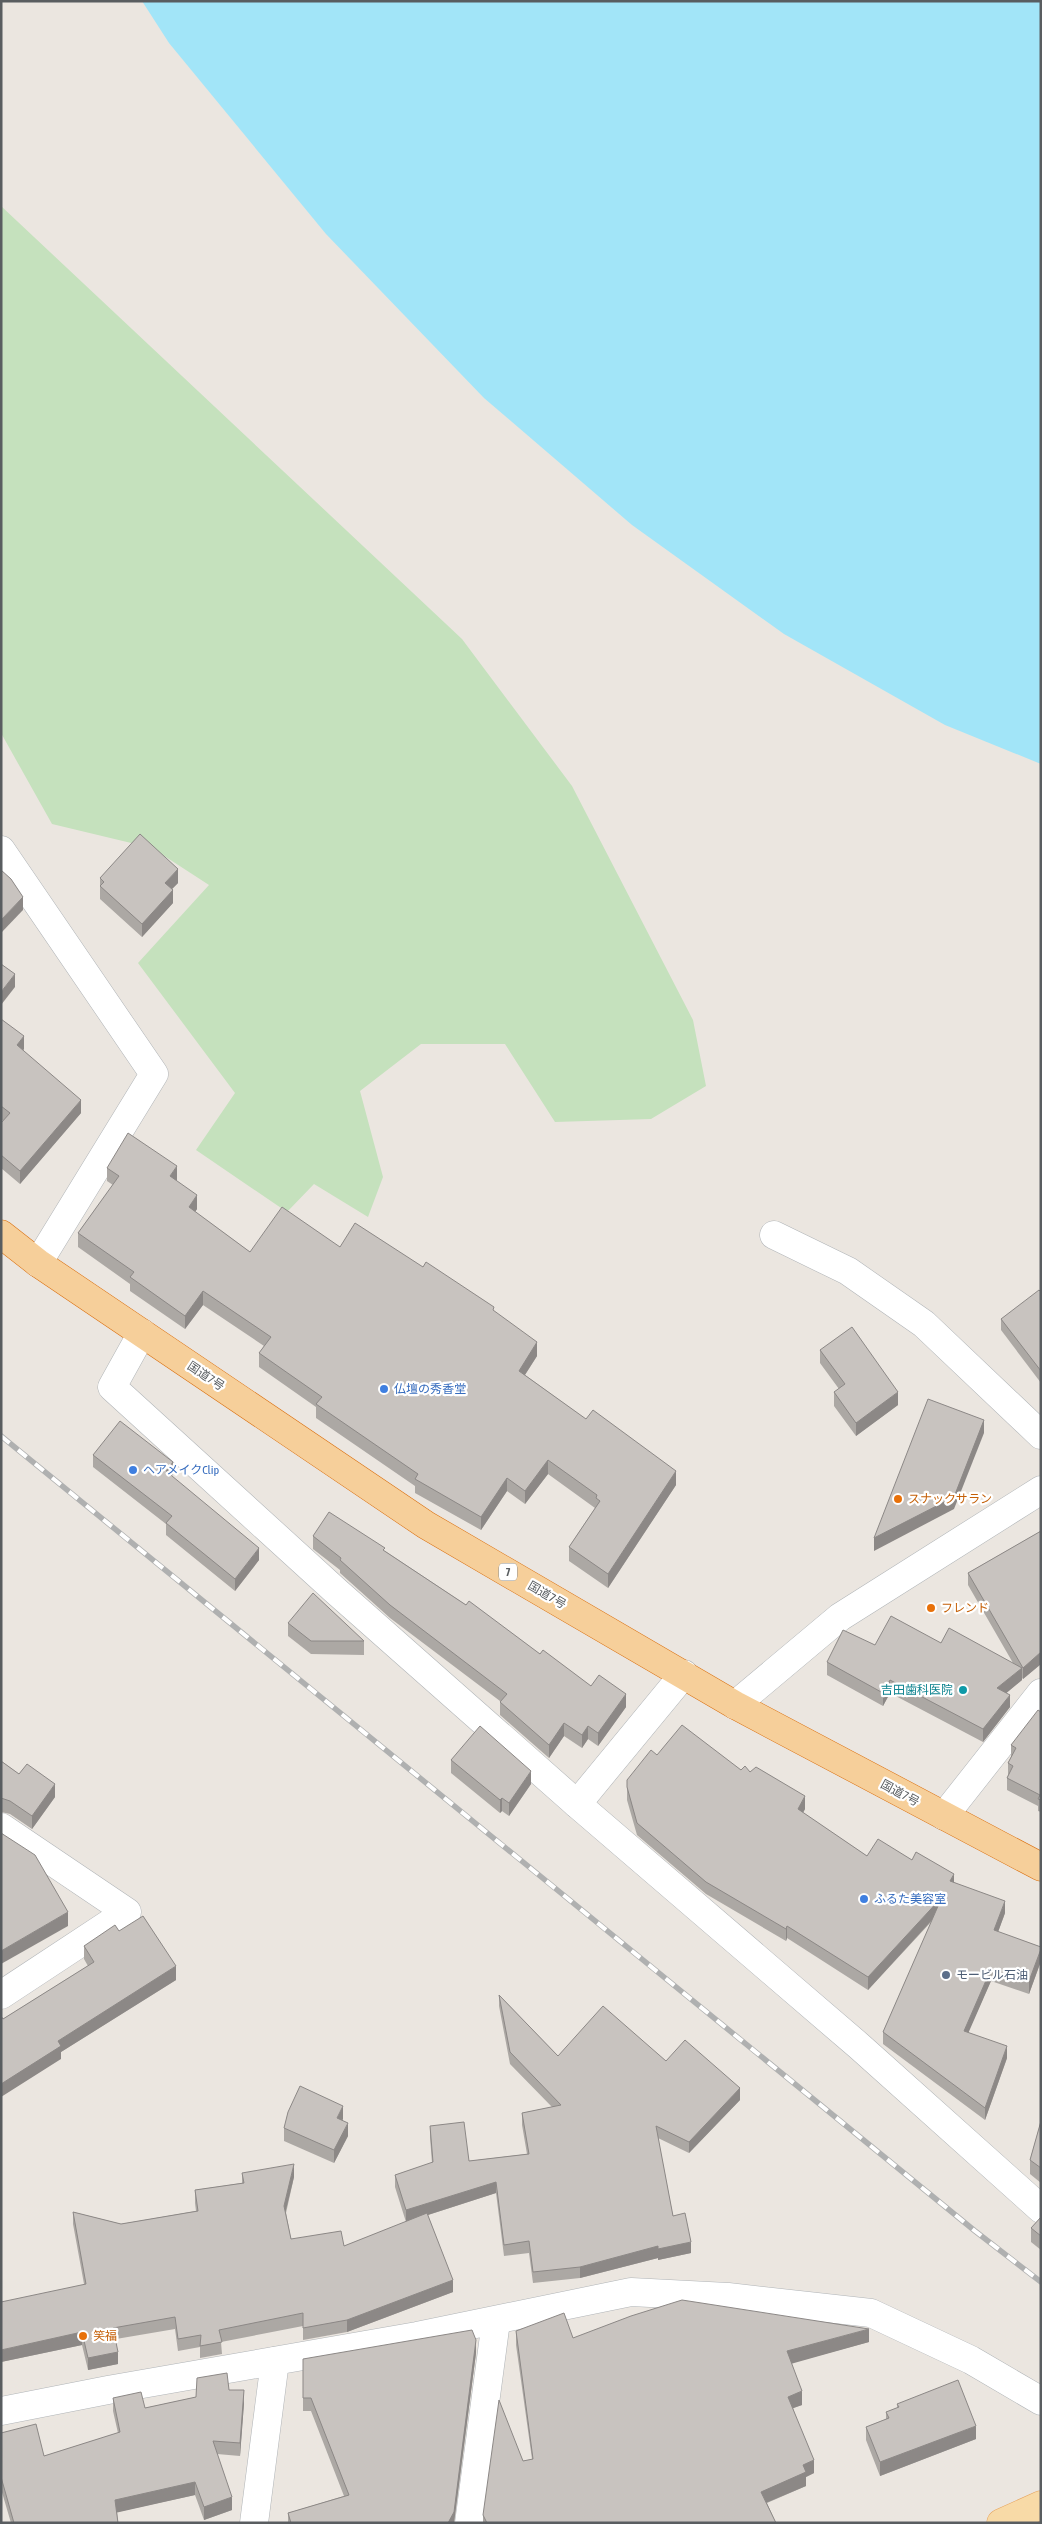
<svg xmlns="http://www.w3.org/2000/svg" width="1042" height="2524" font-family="'Asap Condensed','Noto Sans JP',sans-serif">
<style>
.green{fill:#c5e1bd}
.water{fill:#a2e5f8}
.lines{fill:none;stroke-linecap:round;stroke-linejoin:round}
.minor-casing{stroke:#b0b4b7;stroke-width:29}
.tertiary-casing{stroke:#b0b4b7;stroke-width:29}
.primary-casing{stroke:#e6a35d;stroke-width:29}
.trunk-casing{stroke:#da7010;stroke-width:29}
.minor{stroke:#fff;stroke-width:28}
.tertiary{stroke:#fff;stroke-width:28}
.primary{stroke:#f8daa7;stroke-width:28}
.trunk{stroke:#f6cf9a;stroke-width:28}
.rail-casing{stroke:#afb0b0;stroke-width:5.5}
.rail{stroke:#fff;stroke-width:4;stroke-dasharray:11;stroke-linecap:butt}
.wall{fill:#aca8a4}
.shaded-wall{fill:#8c8886}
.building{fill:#c8c3bf;stroke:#8c8886}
.shop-dot{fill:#3f7fe0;stroke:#fff;stroke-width:2}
.food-dot{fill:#e8710a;stroke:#fff;stroke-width:2}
.culture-dot{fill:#0f9aa8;stroke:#fff;stroke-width:2}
.service-dot{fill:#5c6f8a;stroke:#fff;stroke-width:2}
.labels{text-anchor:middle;stroke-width:4.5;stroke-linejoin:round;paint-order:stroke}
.shield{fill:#fff;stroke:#8b8e90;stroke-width:1}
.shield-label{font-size:11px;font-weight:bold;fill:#595d60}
.street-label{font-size:12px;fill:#595d60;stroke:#fff}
.shop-label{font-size:12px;fill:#366cbe;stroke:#fff;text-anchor:start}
.food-label{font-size:12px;fill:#c56008;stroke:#fff;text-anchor:start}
.culture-label{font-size:12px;fill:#0d838f;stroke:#fff;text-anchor:end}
.service-label{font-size:12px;fill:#4e5e75;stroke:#fff;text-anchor:start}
</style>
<rect width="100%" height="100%" fill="#ebe6e0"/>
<polygon class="green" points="1,206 462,639 572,786 693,1020 706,1086 651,1119 555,1122 505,1044 421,1044 360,1091 383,1177 368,1217 314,1184 287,1212 196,1150 235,1093 138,963 209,885 152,848 52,824 1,733"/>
<polygon class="water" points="142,1 1041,1 1041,764 945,725 784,634 632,525 484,398 326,234 169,43"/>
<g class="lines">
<g class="minor-casing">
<g id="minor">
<polyline points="1,850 154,1074 38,1263"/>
<polyline points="774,1235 848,1271 924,1324 1041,1435"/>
<polyline points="142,1333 112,1387 337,1592 577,1804 859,2046 1041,2209"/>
<polyline points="577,1804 684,1674"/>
<polyline points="944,1816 1041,1693"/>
<polyline points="1,1827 127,1912 1,1995"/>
<polyline points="1,2411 108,2390 417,2336 631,2292 728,2297 871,2313 971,2360 1041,2401"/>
<polyline points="254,2523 275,2361"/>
<polyline points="469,2523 496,2321"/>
</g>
</g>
<g class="tertiary-casing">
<polyline id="tertiary" points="735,1705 840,1617 1041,1490"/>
</g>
<g class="primary-casing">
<polyline id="primary" points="1001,2523 1041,2505"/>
</g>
<g class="trunk-casing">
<polyline id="trunk" points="1,1234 38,1263 426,1525 735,1705 1041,1867"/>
</g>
<use href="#minor" class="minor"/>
<use href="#tertiary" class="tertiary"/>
<use href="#primary" class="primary"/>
<use href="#trunk" class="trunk"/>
<g class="rail-casing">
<polyline id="rail" points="1,1436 975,2231 1041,2282"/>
</g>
<use href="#rail" class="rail"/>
</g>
<g class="wall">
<polygon points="100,878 178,883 172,889 173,903 142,937 100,899"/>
<polygon points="1,1019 24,1049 23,1050 81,1113 20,1184 1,1168 1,1123 3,1121 1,1119"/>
<polygon points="107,1168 177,1180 177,1181 197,1209 195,1212 250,1252 340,1247 423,1267 494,1311 537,1356 525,1375 676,1485 608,1588 569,1561 569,1547 595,1508 548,1474 525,1504 507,1491 481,1530 415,1493 415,1486 316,1418 316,1407 259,1367 259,1353 264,1346 203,1305 185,1329 130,1291 130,1284 78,1247 78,1233 113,1185 107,1181"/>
<polygon points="1041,1292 1041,1383 1001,1330 1001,1319"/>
<polygon points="820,1350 898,1405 856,1436 834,1406 834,1392 839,1389 820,1363"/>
<polygon points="93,1455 173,1474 172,1476 259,1560 235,1591 166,1535 166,1524 93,1467"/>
<polygon points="1041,1531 1041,1664 1023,1679 1022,1678 1022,1680 1006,1693 1010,1707 983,1742 890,1693 883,1706 827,1675 827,1662 941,1643 1013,1663 968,1585 968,1573"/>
<polygon points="313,1536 385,1551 540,1654 591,1686 626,1707 598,1746 588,1739 582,1748 564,1736 549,1758 500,1715 500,1701 390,1618 340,1573 340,1570 313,1549"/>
<polygon points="288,1623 364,1641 364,1655 311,1654 288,1636"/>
<polygon points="1041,1712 1041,1812 1038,1811 1038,1806 1007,1790 1007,1778 1008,1775 1008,1763 1011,1757 1011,1745"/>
<polygon points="657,1755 750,1772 805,1809 803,1813 867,1856 912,1860 954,1882 1005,1913 998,1932 1041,1947 1041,1961 1029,1994 991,1981 968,2032 1007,2058 985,2120 883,2044 883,2032 932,1921 868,1990 787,1938 786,1941 706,1894 637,1835 627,1800 627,1780"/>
<polygon points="451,1760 531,1784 509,1816 502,1811 500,1813 451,1773"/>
<polygon points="1,1761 19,1774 55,1797 32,1829 10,1814 1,1812"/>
<polygon points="119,1931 176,1980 61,2052 61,2059 3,2019 88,1966 84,1959 84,1946"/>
<polygon points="499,1995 558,2056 666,2061 740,2100 689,2153 658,2138 673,2216 691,2253 658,2260 658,2258 580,2278 533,2283 529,2253 504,2256 496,2193 428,2215 453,2292 347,2332 303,2340 303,2326 221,2342 222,2354 200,2358 200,2347 178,2351 175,2329 116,2339 118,2364 88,2370 82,2345 1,2362 84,2284 73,2224 73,2212 121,2224 196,2211 195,2203 195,2190 242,2183 242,2173 294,2177 286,2213 291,2239 344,2246 406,2222 395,2187 395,2175 432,2163 430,2137 430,2126 469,2161 527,2154 522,2125 522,2113 552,2107 510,2064 499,2006"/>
<polygon points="343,2119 342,2120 348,2136 334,2163 284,2141 284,2128"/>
<polygon points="1041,2121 1041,2183 1030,2174 1030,2160"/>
<polygon points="1041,2217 1041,2250 1031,2242 1031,2228"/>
<polygon points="516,2331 573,2338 869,2342 791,2363 802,2405 793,2408 814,2473 806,2477 806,2486 767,2503 776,2523 483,2523 483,2515 523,2461 532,2459 516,2345"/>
<polygon points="476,2353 454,2523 288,2523 288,2513 344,2496 311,2411 303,2411 303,2359"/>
<polygon points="229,2390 244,2403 240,2456 217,2454 232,2510 204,2520 195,2495 117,2512 118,2523 11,2523 1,2489 1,2433 44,2456 118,2433 113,2411 113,2398 145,2408"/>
<polygon points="897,2404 976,2439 880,2476 866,2440 866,2427 886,2419 886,2412 897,2408"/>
</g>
<g class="shaded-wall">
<polygon points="178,869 178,883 165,896 165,883"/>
<polygon points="173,890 173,903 142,937 142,924"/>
<polygon points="23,897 23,910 1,933 1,920"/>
<polygon points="15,974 15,987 1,1005 1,992"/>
<polygon points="24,1036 24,1049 17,1058 17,1045"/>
<polygon points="81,1100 81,1113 20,1184 20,1171"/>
<polygon points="177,1166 177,1180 170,1190 170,1176"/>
<polygon points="197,1195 197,1209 189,1221 189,1207"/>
<polygon points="203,1291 203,1305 185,1329 185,1316"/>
<polygon points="537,1342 537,1356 519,1384 519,1371"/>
<polygon points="898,1392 898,1405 856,1436 856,1423"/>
<polygon points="984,1420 984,1433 954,1509 874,1551 874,1538"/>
<polygon points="548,1460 548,1474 525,1504 525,1491"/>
<polygon points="173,1462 173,1474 166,1483 166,1471"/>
<polygon points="676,1471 676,1485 608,1588 608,1574"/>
<polygon points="507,1478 507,1491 481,1530 481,1517"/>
<polygon points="259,1548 259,1560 235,1591 235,1579"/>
<polygon points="1041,1652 1041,1664 1023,1679 1023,1668"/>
<polygon points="1022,1668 1022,1680 997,1701 997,1688"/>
<polygon points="890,1680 890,1693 883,1706 883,1693"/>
<polygon points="626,1694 626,1707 598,1746 598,1733"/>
<polygon points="1010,1695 1010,1707 983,1742 983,1729"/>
<polygon points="564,1723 564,1736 549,1758 549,1745"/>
<polygon points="588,1726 588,1739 582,1748 582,1735"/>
<polygon points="531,1771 531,1784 509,1816 509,1803"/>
<polygon points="55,1784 55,1797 32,1829 32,1816"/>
<polygon points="805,1796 805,1809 798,1821 798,1809"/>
<polygon points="502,1798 502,1811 500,1813 500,1800"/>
<polygon points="954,1874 954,1886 950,1881"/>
<polygon points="942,1897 942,1909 868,1990 868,1977"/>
<polygon points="1005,1901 1005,1913 994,1943 994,1930"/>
<polygon points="68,1912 68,1926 1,1964 1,1951"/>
<polygon points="787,1926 787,1938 786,1941 786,1929"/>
<polygon points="1041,1949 1041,1961 1029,1994 1029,1981"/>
<polygon points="176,1966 176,1980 61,2052 61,2059 1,2097 1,2084 58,2041"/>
<polygon points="991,1969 991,1981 964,2043 964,2031"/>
<polygon points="1007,2046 1007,2058 985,2120 985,2108"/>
<polygon points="740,2088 740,2100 689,2153 689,2142"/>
<polygon points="343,2106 343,2119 337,2131 337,2118"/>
<polygon points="348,2123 348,2136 334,2163 334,2150"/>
<polygon points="294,2164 294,2177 284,2218 284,2206"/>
<polygon points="496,2182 496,2193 406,2222 406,2210"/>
<polygon points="691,2242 691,2253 658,2260 658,2249"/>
<polygon points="658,2246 658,2258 580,2278 580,2267"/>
<polygon points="453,2280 453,2292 347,2332 347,2320"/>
<polygon points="869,2329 869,2342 787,2365 787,2351"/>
<polygon points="82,2332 82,2345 1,2362 1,2350"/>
<polygon points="476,2340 476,2353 454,2523 448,2523"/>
<polygon points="118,2352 118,2364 88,2370 88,2358"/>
<polygon points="244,2390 244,2403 240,2456 240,2443"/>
<polygon points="802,2391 802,2405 788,2410 788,2397"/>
<polygon points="976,2426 976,2439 880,2476 880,2462"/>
<polygon points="814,2460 814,2473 806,2477 806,2486 761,2505 761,2492 803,2465"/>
<polygon points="195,2482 195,2495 115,2513 115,2500"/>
<polygon points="232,2497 232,2510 204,2520 204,2507"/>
</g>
<g class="building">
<polygon points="140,834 178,869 165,883 173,890 142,924 100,886 104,882 100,878"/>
<polygon points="1,870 11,879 23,897 1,920"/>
<polygon points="1,964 15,974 1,992"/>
<polygon points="1,1019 24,1036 17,1045 81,1100 20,1171 1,1155 1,1123 10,1113 1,1106"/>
<polygon points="128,1133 177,1166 170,1176 197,1195 189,1207 250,1252 282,1207 340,1247 355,1223 423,1267 426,1262 494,1307 493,1310 537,1342 519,1371 586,1419 593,1410 676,1471 608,1574 569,1547 600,1501 596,1498 597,1495 548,1460 525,1491 507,1478 481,1517 415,1479 418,1474 316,1404 322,1397 259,1353 271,1337 203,1291 185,1316 130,1277 134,1272 78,1233 119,1176 107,1168"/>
<polygon points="1039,1290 1041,1292 1041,1371 1001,1319"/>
<polygon points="852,1327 898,1392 856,1423 834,1392 845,1384 820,1350"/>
<polygon points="928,1399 984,1420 954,1497 874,1538"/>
<polygon points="120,1421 173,1462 166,1471 259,1548 235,1579 166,1523 172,1516 93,1455"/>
<polygon points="329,1512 385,1548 383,1550 466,1605 469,1601 540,1654 543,1650 591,1686 599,1675 626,1694 598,1733 588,1726 582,1735 564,1723 549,1745 500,1702 507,1694 390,1605 340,1560 341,1558 313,1536"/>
<polygon points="1041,1531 1041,1652 1023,1668 968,1573"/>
<polygon points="313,1593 364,1641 311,1641 288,1623"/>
<polygon points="891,1616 941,1643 949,1628 1022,1668 997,1688 1010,1695 983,1729 890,1680 883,1693 827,1662 843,1630 875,1645"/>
<polygon points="1038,1710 1041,1712 1041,1800 1038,1799 1040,1795 1007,1778 1013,1766 1008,1763 1016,1748 1011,1745"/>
<polygon points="682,1725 741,1770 745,1766 750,1772 756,1767 805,1796 798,1809 867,1856 878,1839 912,1860 916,1852 954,1874 950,1881 1005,1901 994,1930 1041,1947 1041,1949 1029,1981 991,1969 964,2031 1007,2046 985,2108 883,2032 942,1897 868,1977 787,1926 786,1929 706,1882 637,1823 627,1787 627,1780 651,1750 657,1755"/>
<polygon points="480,1726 531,1771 509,1803 502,1798 500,1800 451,1760"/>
<polygon points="1,1761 19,1774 27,1764 55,1784 32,1816 10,1801 1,1798"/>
<polygon points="1,1833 35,1855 68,1912 1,1951"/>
<polygon points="143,1916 176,1966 58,2041 61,2046 1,2084 1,2016 3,2019 94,1962 84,1946 115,1925 119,1931"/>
<polygon points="499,1995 558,2056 603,2006 666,2061 685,2040 740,2088 689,2142 656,2126 673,2216 685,2213 691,2242 658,2249 658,2246 580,2267 533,2272 529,2241 504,2245 496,2182 406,2210 395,2175 433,2162 430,2126 464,2122 469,2161 529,2154 522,2113 561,2105 510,2052"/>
<polygon points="300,2086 343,2106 337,2118 348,2123 334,2150 284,2128 288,2112"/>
<polygon points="1041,2121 1041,2168 1030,2160"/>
<polygon points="294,2164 284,2206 291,2239 341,2231 344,2246 427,2213 453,2280 347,2320 303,2328 303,2313 219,2330 222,2342 200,2346 201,2335 178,2339 175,2317 113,2328 118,2352 88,2358 82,2332 1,2350 1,2302 86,2284 73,2212 121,2224 198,2211 195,2190 244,2183 242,2173"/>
<polygon points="1041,2217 1041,2236 1031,2228"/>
<polygon points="682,2300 869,2329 787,2351 802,2391 788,2397 814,2460 803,2465 806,2472 761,2492 776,2523 487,2523 483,2515 499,2400 523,2461 533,2459 516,2331 564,2313 573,2338 631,2316"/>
<polygon points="472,2330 476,2340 454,2512 448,2523 291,2523 288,2513 349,2495 311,2398 303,2398 303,2359"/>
<polygon points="227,2373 229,2390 244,2390 240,2443 213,2441 232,2497 204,2507 195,2482 115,2500 118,2523 14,2523 1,2477 1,2433 36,2424 44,2456 120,2432 113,2398 141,2392 145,2408 196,2397 197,2378"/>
<polygon points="958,2380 976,2426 880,2462 866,2427 889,2418 886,2412 899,2407 897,2404"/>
</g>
<g class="shop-dot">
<circle cx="384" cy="1389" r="5"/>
<circle cx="133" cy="1470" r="5"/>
<circle cx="864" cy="1899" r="5"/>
</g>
<g class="food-dot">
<circle cx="898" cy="1499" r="5"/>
<circle cx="931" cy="1608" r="5"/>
<circle cx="83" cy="2336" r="5"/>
</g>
<circle class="culture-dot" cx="963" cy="1690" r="5"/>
<circle class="service-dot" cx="946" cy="1975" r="5"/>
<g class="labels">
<rect class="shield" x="499" y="1563.5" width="18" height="17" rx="4"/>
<g class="shield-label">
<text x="508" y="1576">7</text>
</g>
<g class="street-label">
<text transform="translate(206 1376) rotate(34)" y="4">国道7号</text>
<text transform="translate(547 1595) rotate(30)" y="4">国道7号</text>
<text transform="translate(900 1793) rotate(28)" y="4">国道7号</text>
</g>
<g class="shop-label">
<text x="394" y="1393">仏壇の秀香堂</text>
<text x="143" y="1474">ヘアメイクClip</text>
<text x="874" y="1903">ふるた美容室</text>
</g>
<g class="food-label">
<text x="908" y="1503">スナックサラン</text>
<text x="941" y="1612">フレンド</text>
<text x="93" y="2340">笑福</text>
</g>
<g class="culture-label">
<text x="953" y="1694">吉田歯科医院</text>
</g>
<g class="service-label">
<text x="956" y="1979">モービル石油</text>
</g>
</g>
<rect width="1042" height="2524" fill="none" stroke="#595d60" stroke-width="5"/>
</svg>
